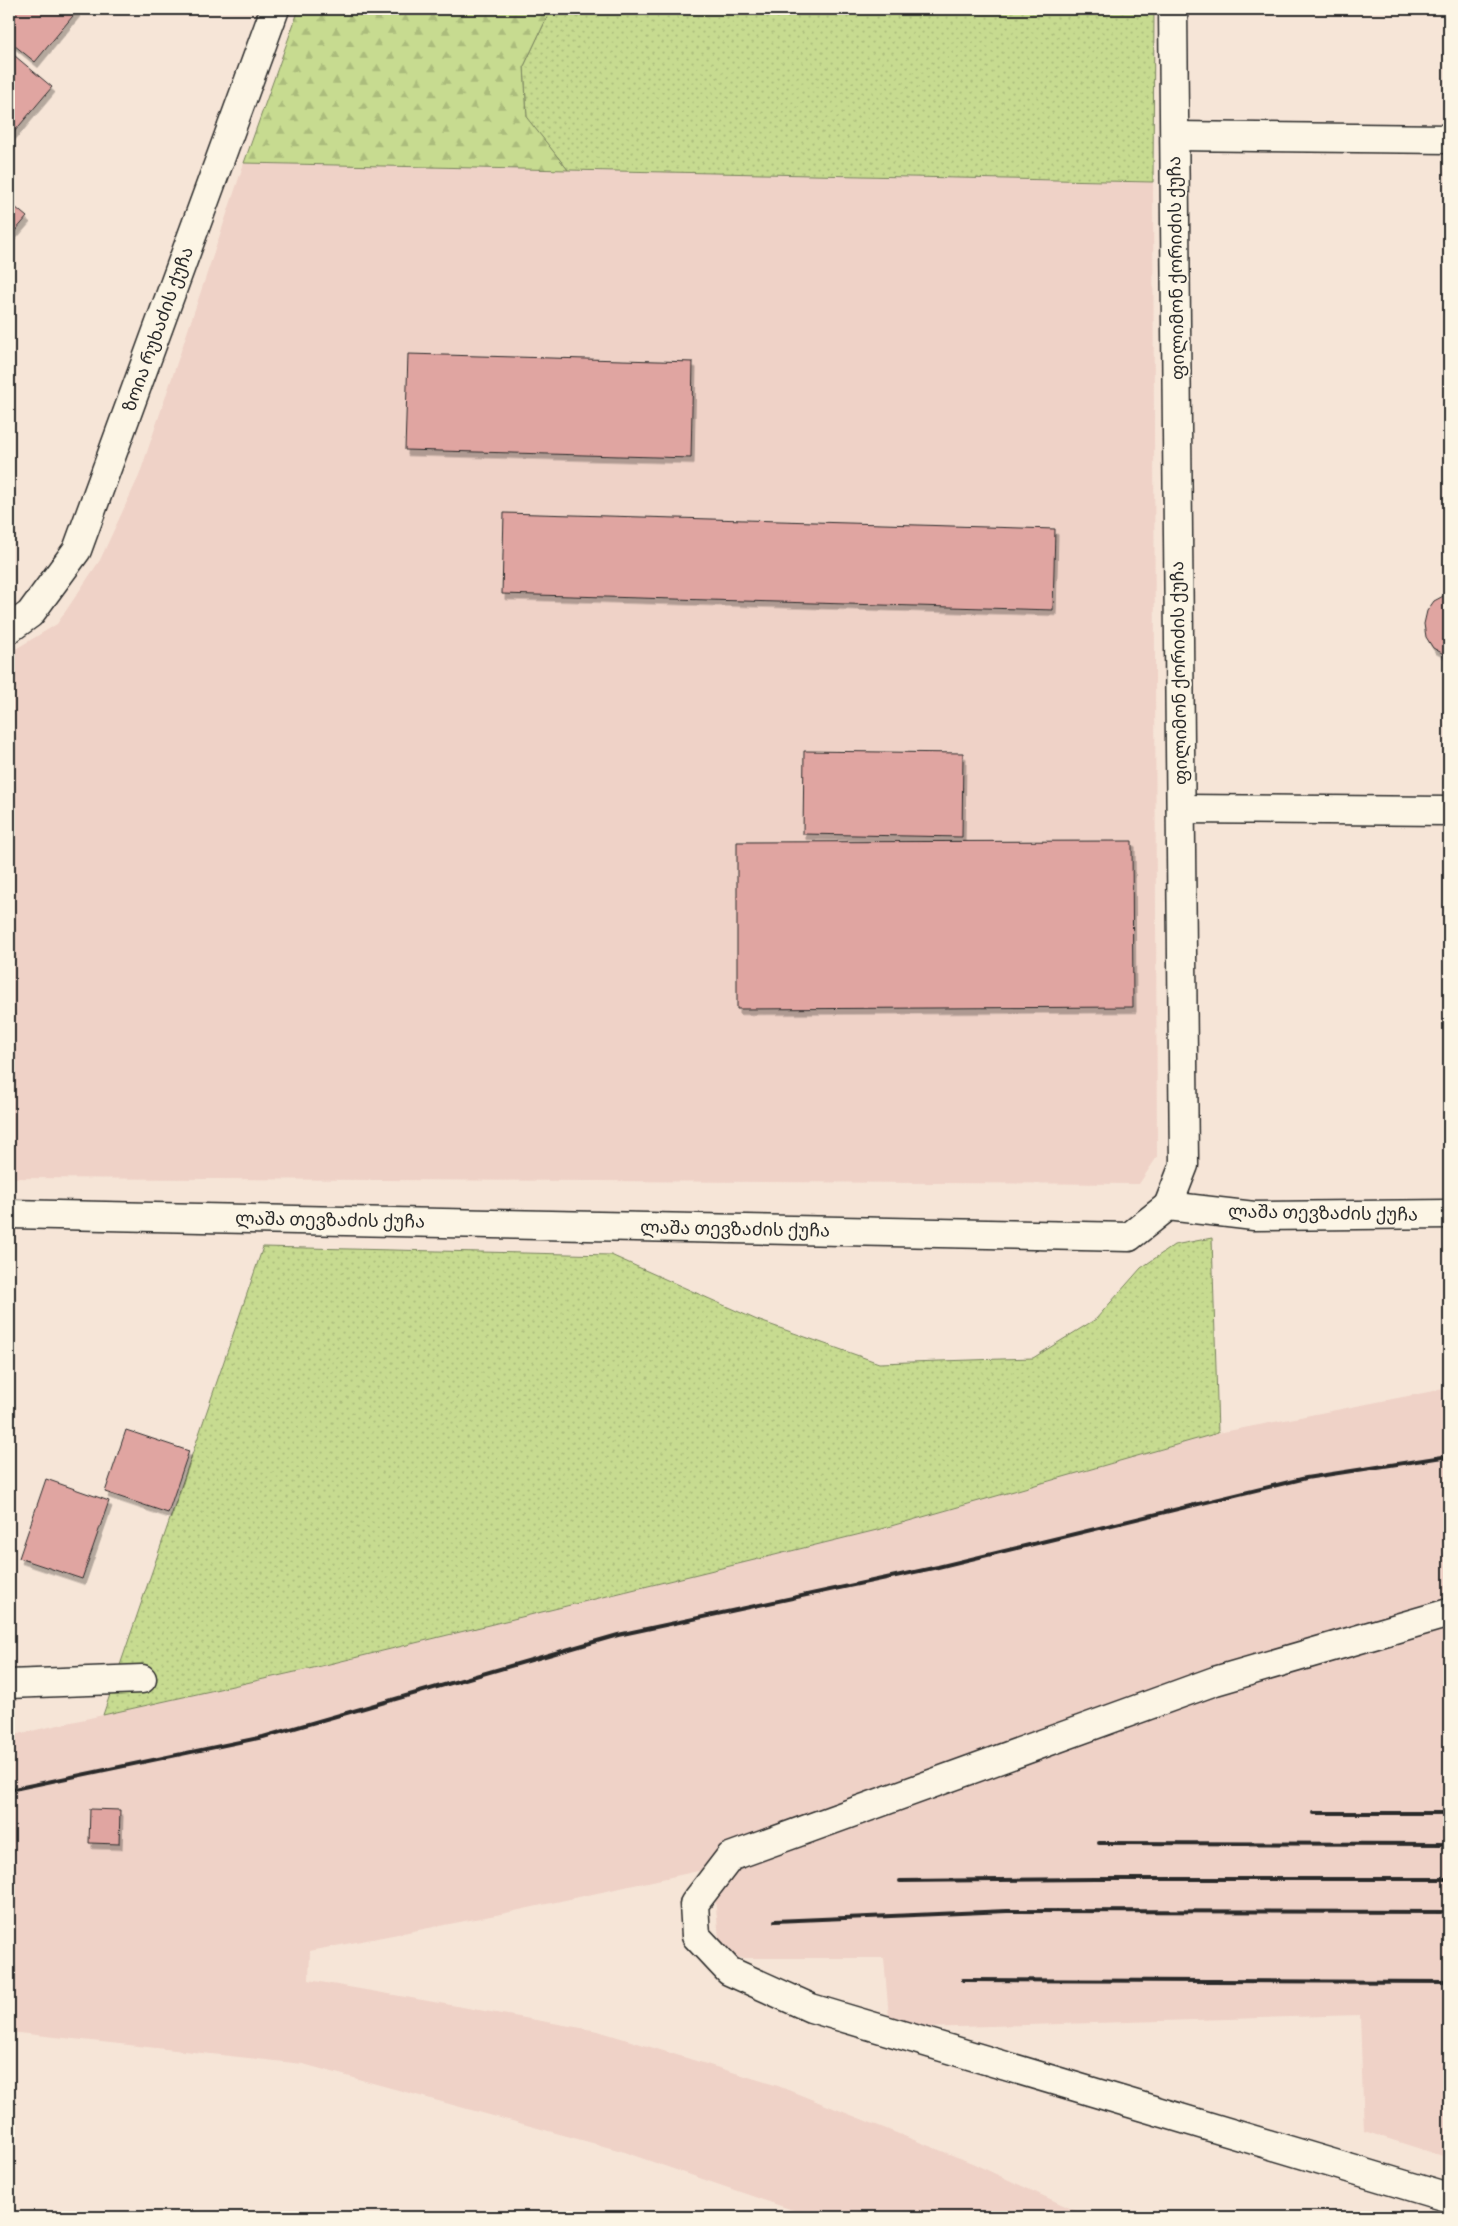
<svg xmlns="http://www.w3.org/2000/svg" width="1458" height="2226" font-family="Itim,'Noto Sans Georgian',sans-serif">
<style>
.built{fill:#efd2c7}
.grass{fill:url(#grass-dots);stroke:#79835e}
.forest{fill:url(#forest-firs);stroke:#79835e}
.building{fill:#e0a5a1;stroke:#2b2b2b;filter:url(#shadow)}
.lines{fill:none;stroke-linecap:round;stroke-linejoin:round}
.minor-casing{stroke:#2b2b2b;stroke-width:31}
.minor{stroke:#fcf5e5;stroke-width:28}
.rail{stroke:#2b2b2b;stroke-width:4}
.labels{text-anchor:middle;stroke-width:4;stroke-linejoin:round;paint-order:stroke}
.street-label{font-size:18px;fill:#2b2b2b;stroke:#fcf5e5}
</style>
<defs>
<pattern id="grass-dots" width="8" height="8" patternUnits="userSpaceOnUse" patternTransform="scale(1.25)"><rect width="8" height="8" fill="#c7db90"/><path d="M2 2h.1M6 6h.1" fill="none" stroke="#abbc7c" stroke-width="1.8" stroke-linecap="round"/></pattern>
<pattern id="forest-firs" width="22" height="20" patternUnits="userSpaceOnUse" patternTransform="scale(1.25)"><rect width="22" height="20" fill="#c7db90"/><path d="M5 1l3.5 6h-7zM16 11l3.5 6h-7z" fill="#abbc7c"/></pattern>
<filter id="shadow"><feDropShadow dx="3" dy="5.5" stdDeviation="0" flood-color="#0004"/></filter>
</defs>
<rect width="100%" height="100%" fill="#f6e5d7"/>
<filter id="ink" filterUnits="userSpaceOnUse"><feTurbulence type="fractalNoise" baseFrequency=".02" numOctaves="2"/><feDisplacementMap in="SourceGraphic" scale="10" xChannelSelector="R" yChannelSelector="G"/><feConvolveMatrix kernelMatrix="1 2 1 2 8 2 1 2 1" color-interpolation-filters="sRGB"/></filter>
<g filter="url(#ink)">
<g class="built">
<polygon points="244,163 1153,182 1157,1157 1139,1184 9,1178 9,653 57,624 100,560 139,476"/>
<polygon points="1449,1388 1449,2158 1364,2131 1360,2015 890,2029 884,1958 721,1958 712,1868 501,1914 310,1951 309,1980 598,2031 778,2086 972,2163 1089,2217 813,2217 618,2150 303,2064 9,2032 9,1736 313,1668 877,1530 1218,1433"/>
</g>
<g class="grass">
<polygon points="551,9 1154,9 1153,182 568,170 527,119 524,66"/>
<polygon points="1212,1238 1218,1433 877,1530 313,1668 103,1715 263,1247 611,1255 757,1320 879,1363 1033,1358 1096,1319 1141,1268 1174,1245"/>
</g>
<polygon class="forest" points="299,9 551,9 524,66 527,118 568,170 244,163"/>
<g class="building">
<polygon points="9,9 75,9 77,11 35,62 9,41"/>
<polygon points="9,51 52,87 9,138"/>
<polygon points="9,202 27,217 9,238"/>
<polygon points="408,354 693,362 691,458 405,450"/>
<polygon points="504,513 1055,529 1053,610 502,594"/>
<polygon points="1449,593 1449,657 1433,648 1426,637 1424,624 1427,611 1434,601"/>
<polygon points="804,751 963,753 962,837 803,834"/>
<polygon points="1132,841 1133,1007 737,1009 737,842"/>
<polygon points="126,1430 189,1451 168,1513 105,1492"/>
<polygon points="46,1479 109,1501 82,1579 19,1558"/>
<polygon points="90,1809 120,1810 119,1844 89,1843"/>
</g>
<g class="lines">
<g class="minor-casing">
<g id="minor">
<polyline points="1175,136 1449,139"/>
<polyline points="9,629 30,614 77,550 275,9"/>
<polyline points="1181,809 1449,811"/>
<polyline points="1168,1206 1184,1165 1173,9"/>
<polyline points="9,1214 1129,1237 1168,1206 1254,1216 1449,1214"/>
<polyline points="1449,1613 1215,1681 730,1857 694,1904 696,1936 729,1971 811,2008 1449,2198"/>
<polyline points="9,1684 142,1679"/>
</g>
</g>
<use href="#minor" class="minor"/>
<g class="rail">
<polyline points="9,1790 263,1737 618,1635 938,1567 1306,1478 1449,1456"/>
<polyline points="1314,1813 1449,1813"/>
<polyline points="1099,1843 1449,1844"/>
<polyline points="900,1881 1095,1879 1449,1879"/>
<polyline points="775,1921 1007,1911 1449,1912"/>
<polyline points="963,1980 1449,1982"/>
</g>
</g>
</g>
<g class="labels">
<g class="street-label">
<text transform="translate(1176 268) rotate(-91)" y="6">ფილიმონ ქორიძის ქუჩა</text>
<text transform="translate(158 329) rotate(-70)" y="6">ზოია რუხაძის ქუჩა</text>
<text transform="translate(1179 673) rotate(-91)" y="6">ფილიმონ ქორიძის ქუჩა</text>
<text transform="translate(1323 1213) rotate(1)" y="6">ლაშა თევზაძის ქუჩა</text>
<text transform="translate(330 1220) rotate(1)" y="6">ლაშა თევზაძის ქუჩა</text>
<text transform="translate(735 1229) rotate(1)" y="6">ლაშა თევზაძის ქუჩა</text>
</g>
</g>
<rect width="1458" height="2226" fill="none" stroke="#fcf5e5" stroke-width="30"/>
<rect x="15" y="15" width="1428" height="2196" fill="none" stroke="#2b2b2b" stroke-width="2" filter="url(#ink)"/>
</svg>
